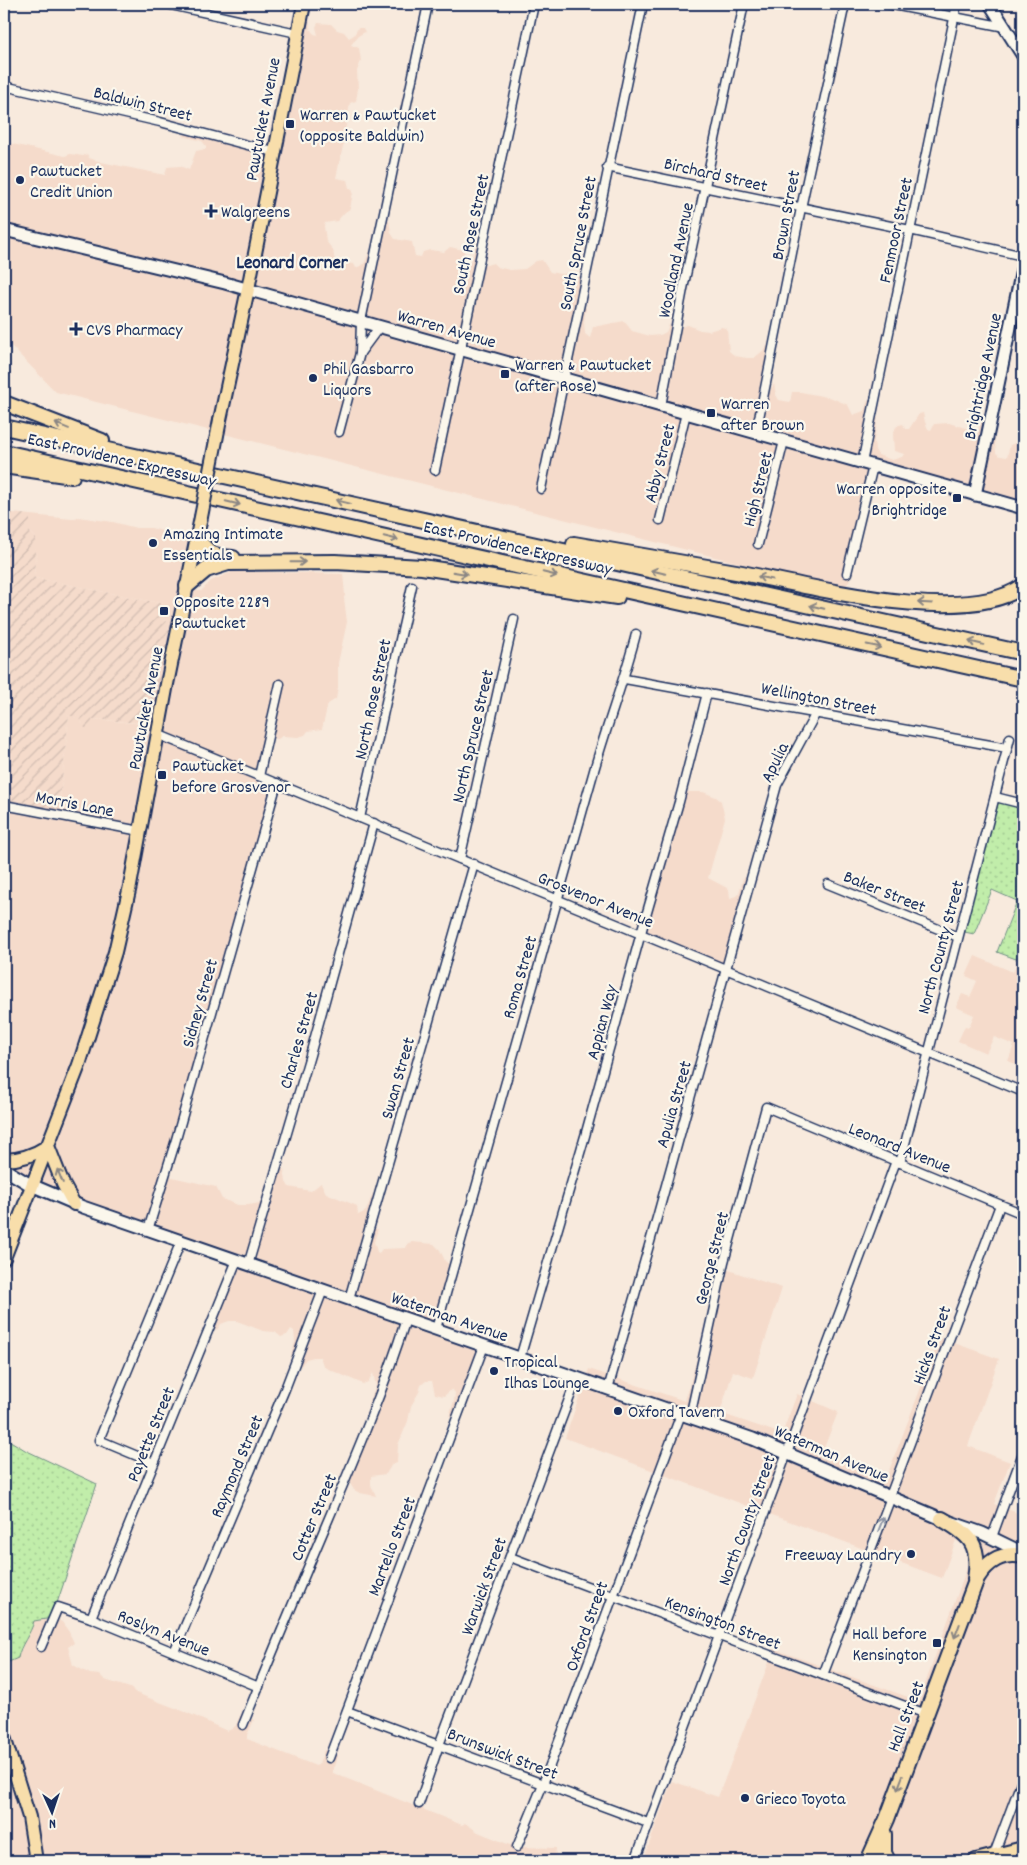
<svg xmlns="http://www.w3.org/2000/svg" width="1027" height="1865" font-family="Dekko,sans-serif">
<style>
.built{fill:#f5dbcb}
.industrial{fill:url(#industrial-furrows)}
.park{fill:url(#park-dots);stroke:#6e8e84}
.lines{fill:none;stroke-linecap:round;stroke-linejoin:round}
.street-casing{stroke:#1b2f5e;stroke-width:11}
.secondary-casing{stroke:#1b2f5e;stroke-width:15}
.primary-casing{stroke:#1b2f5e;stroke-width:16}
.highway-casing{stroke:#1b2f5e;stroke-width:18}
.street{stroke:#fbf7ec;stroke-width:8}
.secondary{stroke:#fbf7ec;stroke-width:11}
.primary{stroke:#f8deab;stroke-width:12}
.highway{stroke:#f8deab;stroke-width:14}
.primary-bridge-casing{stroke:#1b2f5e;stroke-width:16;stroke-linecap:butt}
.primary-bridge{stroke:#f8deab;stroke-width:12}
.oneway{stroke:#8a8684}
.oneway2{stroke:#8b93a5}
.poi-dot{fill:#1b2f5e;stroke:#fbf7ec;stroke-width:2}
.labels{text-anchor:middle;stroke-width:4.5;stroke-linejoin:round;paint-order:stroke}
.street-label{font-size:18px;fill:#1b2f5e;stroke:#fbf7ec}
.poi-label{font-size:18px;fill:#1b2f5e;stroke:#fbf7ec;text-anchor:start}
.neighbourhood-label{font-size:19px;font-weight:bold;fill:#1b2f5e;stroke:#fbf7ec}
</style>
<defs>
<pattern id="industrial-furrows" width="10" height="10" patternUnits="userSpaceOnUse" patternTransform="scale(1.25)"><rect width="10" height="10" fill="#f5dbcb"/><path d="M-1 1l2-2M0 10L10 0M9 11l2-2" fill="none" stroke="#d1bcb1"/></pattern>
<pattern id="park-dots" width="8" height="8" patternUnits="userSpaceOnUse" patternTransform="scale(1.25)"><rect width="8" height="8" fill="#c1edaa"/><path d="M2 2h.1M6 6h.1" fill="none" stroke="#a5cc95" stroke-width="1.8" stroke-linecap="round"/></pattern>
</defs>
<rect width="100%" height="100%" fill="#f8eadd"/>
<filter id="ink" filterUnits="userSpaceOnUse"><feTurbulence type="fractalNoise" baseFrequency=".02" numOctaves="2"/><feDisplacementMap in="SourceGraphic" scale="10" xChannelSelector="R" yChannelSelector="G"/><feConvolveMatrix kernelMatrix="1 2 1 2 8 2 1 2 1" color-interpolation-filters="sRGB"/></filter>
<g filter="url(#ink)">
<g class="built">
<polygon points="314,4 309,17 310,29 314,34 318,35 316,27 318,23 331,24 337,30 344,32 349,38 354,35 358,28 363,28 365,32 358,36 351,45 359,48 361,61 357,71 358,89 356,101 350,103 345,132 348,136 343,146 336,178 347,180 349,188 352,189 353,192 350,209 345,212 337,221 325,223 324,226 326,241 333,250 335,262 354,264 356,268 364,264 370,251 374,255 383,222 389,220 391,233 395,239 412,242 415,256 421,257 423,252 430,250 444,252 450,247 463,250 465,254 463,264 466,264 471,261 479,236 485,241 480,267 493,263 497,267 510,270 525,269 536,261 542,260 550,272 560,274 575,273 584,282 580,308 586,308 584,322 585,334 590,338 593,327 624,321 632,331 650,336 660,335 666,332 669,325 673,329 688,325 700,330 709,331 722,327 727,329 729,351 735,356 747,358 754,358 764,350 768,345 771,349 765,395 768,394 774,384 776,395 779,400 790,402 792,392 801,392 832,398 848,405 853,415 864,411 868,400 874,405 872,424 878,417 874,440 875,450 878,455 892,460 902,457 904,454 894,451 893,434 896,427 899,425 903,424 905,429 909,429 919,414 923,413 925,422 928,429 931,430 934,424 949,423 969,429 972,437 977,434 984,415 987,419 991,436 994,433 996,453 1000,456 1007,457 1010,445 1015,443 1023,444 1023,505 874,464 848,571 850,577 849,582 843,589 56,392 11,346 4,343 4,142 65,156 70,154 83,156 87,154 89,158 101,162 165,175 167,167 180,166 189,170 196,151 206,149 206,146 202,141 183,136 189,129 273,148 306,6"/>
<polygon points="30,515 72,519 78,517 113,522 136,528 151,528 178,535 194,542 186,591 201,591 211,581 234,571 343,574 345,595 344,598 347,622 338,663 338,688 336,699 328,704 322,729 308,731 305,735 298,737 282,736 278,739 275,739 270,735 261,773 275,779 167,1174 172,1177 216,1187 222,1199 238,1205 248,1205 260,1203 263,1209 277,1170 284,1169 286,1182 289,1187 311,1191 321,1183 326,1193 357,1206 358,1215 366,1211 373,1193 379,1199 371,1229 378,1229 374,1242 377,1252 379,1253 382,1249 406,1248 408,1243 412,1242 434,1244 440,1250 445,1261 454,1268 438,1328 485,1344 458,1415 449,1416 454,1401 455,1393 452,1389 444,1396 435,1394 432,1381 426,1381 421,1385 419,1392 411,1406 408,1421 398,1445 397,1462 392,1464 386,1474 371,1476 371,1485 376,1496 360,1493 354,1490 347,1478 377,1403 369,1403 376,1386 373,1373 368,1382 363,1384 326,1368 323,1365 320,1357 314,1357 306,1359 301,1366 296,1362 297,1357 291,1356 295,1342 294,1331 291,1329 287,1335 281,1337 275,1332 263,1331 237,1321 229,1321 221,1324 217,1330 212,1326 236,1264 36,1194 4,1173 4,805 63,804 60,801 69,714 80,719 82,724 93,719 143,724 178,625 163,620 164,604 35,578 34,576 36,549 36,538 30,532"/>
<polygon points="683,792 703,792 716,797 721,801 725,818 708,878 729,889 730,898 736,896 739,893 743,878 746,877 750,882 728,966 644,931"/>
<polygon points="1023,948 1023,1067 1008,1061 1014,1045 994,1037 986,1053 958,1041 965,1026 969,1027 974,1015 956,1007 962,994 970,997 977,981 966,976 975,956 1013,972"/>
<polygon points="723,1268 782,1288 753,1378 733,1371 720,1413 782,1434 797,1394 838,1412 822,1453 885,1481 940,1338 999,1359 968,1446 1010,1462 994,1504 1023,1515 1023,1861 643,1861 672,1781 718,1797 774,1649 919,1701 968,1565 966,1550 963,1545 956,1540 942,1578 565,1438 589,1369 685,1401"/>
<polygon points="55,1618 62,1622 69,1632 74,1643 68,1647 73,1665 90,1674 100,1675 105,1680 130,1688 136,1693 188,1713 227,1731 232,1729 236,1725 240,1716 254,1720 247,1735 247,1739 316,1766 319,1764 324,1750 329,1751 338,1755 333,1769 333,1773 462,1825 465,1823 478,1832 510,1845 514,1843 517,1847 556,1848 555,1861 4,1861 4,1664 20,1652 34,1621"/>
</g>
<polygon class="industrial" points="4,512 30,515 30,532 36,538 36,549 34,576 35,578 164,604 163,620 179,625 160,725 93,719 89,728 85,728 79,719 69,715 60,800 63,804 62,815 4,805"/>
<g class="park">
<polygon points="997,793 1023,802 1023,944 1016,959 997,952 1017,901 992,890 974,934 960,931"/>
<path d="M4,1437L25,1450L97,1484L52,1618L34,1621C31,1634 20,1645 18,1658L4,1664Z"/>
</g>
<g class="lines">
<g class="street-casing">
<g id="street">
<polyline points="166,4 297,33"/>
<polyline points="888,4 1005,27"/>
<polyline points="4,86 160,122 274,152"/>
<polyline points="607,167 910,230 1023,256"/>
<polyline points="380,326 360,353 361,321 428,4"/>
<polyline points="661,406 683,289 744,4"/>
<polyline points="339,432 360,353"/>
<polyline points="756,433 801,208 845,4"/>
<polyline points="862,463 957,4"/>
<polyline points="435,470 534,4"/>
<polyline points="541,489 643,4"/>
<polyline points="660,520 686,413"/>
<polyline points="758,544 784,441"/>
<polyline points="847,573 873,466"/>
<polyline points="625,679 1007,748"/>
<polyline points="157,734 1023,1092"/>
<polyline points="259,776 280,684"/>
<polyline points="995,797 1023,804"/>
<polyline points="4,805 140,831"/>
<polyline points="360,818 412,586"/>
<polyline points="460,859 514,619"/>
<polyline points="828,884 958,937"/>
<polyline points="900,1163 1010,738"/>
<polyline points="148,1230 175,1143 277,783"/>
<polyline points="248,1265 310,1055 374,823"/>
<polyline points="349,1299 474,864"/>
<path d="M436,1329C487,1144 539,959 593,774C606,727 624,681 636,634"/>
<polyline points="520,1358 585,1136 641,933 679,802 707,693"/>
<polyline points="608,1389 658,1214 777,785 816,713"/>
<polyline points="690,1417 724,1262 766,1107 1023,1214"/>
<polyline points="154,1463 99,1440 181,1241"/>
<polyline points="890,1496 1000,1205"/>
<polyline points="992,1537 1023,1453"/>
<polyline points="510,1557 926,1714"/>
<polyline points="91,1618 237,1260"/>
<polyline points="41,1647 58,1607 91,1618 259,1687"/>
<polyline points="174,1652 285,1389 323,1290"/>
<polyline points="823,1675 891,1497"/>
<polyline points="347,1711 648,1823"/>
<path d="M243,1725C270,1658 298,1591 326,1525C355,1457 384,1389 406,1319"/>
<polyline points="329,1758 484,1346"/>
<polyline points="419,1804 439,1745 577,1378"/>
<polyline points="517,1847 543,1784 681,1414"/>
<polyline points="993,1857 1023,1777"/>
<polyline points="635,1861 896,1161"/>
</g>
</g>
<g class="secondary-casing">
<g id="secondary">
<polyline points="990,4 1023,56"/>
<polyline points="4,230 225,283 1023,508"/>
<polyline points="975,495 1023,265"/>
<polyline points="4,1169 29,1184 83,1207 753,1439 942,1519 982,1533 1023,1553"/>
</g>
</g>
<g class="primary-casing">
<g id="primary">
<polyline points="220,420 248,289 304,4"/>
<path d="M4,1160C21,1160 34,1155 48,1146L63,1184L74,1204"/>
<polyline points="4,1258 79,1065 115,952 130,886 166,689 201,517"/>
<polyline points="4,1737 29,1817 36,1861"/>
</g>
</g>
<g class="highway-casing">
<g id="highway">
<polyline points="4,403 102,441"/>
<polyline points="4,427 1023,653"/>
<polyline points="4,452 1023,679"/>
<polyline points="4,466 72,476"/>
<path d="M196,538C210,554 211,556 233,558"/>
<path d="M574,544C630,554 686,563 742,573C810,586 965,628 1023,586"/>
<polyline points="187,586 206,570 228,563 335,562 422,567 617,597"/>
<path d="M942,1519C970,1535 981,1544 975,1579"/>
<polyline points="884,1834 884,1853 888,1861"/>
<path d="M868,1861L887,1819L977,1578C988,1561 1002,1552 1023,1556"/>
<polyline points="976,1861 1023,1849"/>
</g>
</g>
<use href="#street" class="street"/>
<use href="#secondary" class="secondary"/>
<use href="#primary" class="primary"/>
<use href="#highway" class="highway"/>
<g class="primary-bridge-casing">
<polyline id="primary-bridge" points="201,517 220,420"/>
</g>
<use href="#primary-bridge" class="primary-bridge"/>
</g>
<defs><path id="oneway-shaft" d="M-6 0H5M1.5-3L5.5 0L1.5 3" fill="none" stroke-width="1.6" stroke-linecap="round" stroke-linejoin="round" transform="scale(1.25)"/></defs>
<g class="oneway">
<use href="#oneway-shaft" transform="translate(62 426) rotate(-158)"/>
<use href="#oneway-shaft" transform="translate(343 502) rotate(-167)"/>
<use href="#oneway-shaft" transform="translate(233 503) rotate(13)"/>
<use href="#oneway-shaft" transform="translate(391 538) rotate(13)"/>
<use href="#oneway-shaft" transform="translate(298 562) rotate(-1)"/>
<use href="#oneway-shaft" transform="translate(658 572) rotate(-167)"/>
<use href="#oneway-shaft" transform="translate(460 573) rotate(9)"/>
<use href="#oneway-shaft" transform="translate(550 574) rotate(13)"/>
<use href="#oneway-shaft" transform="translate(765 578) rotate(-169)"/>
<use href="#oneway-shaft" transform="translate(925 603) rotate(-177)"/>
<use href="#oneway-shaft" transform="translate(817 607) rotate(-167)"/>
<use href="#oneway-shaft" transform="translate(976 643) rotate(-167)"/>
<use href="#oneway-shaft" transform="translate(874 646) rotate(12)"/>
<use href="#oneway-shaft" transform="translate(60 1176) rotate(-112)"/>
<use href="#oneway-shaft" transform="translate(957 1631) rotate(111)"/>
<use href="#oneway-shaft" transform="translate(900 1783) rotate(111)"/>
</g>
<use class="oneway2" href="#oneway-shaft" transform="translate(881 1524) rotate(-69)"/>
</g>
<g class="poi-dot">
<rect x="285" y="119" width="10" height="10" rx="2.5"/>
<circle cx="20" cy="180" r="5"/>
<path d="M208.5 203.5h5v5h5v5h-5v5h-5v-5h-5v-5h5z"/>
<path d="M73.5 321.5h5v5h5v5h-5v5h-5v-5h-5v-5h5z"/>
<rect x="500" y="369" width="10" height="10" rx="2.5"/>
<circle cx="313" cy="378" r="5"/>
<rect x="706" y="408" width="10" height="10" rx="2.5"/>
<rect x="952" y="493" width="10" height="10" rx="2.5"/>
<circle cx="153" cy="543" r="5"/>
<rect x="159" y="606" width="10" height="10" rx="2.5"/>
<rect x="157" y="770" width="10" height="10" rx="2.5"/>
<circle cx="494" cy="1371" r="5"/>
<circle cx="618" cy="1411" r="5"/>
<circle cx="911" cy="1554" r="5"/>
<rect x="932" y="1638" width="10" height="10" rx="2.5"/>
<circle cx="745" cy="1798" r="5"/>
</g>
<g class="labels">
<g class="street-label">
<text transform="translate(143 103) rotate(14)" y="6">Baldwin Street</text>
<text transform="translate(262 119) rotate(-79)" y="6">Pawtucket Avenue</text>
<text transform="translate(716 174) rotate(13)" y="6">Birchard Street</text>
<text transform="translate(785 215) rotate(-79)" y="6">Brown Street</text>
<text transform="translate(895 230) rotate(-78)" y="6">Fenmoor Street</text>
<text transform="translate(470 234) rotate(-78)" y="6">South Rose Street</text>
<text transform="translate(577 243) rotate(-79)" y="6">South Spruce Street</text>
<text transform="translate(675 260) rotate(-78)" y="6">Woodland Avenue</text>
<text transform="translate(447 328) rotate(16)" y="6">Warren Avenue</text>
<text transform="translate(982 376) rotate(-78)" y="6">Brightridge Avenue</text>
<text transform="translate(122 459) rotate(13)" y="6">East Providence Expressway</text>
<text transform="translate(659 463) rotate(-76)" y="6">Abby Street</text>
<text transform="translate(757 489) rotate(-76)" y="6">High Street</text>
<text transform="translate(518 547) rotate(13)" y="6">East Providence Expressway</text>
<text transform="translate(819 698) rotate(11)" y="6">Wellington Street</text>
<text transform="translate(372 699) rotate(-78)" y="6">North Rose Street</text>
<text transform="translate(145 708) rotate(-79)" y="6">Pawtucket Avenue</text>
<text transform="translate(472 736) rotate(-77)" y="6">North Spruce Street</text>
<text transform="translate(774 762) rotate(-64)" y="6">Apulia</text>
<text transform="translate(75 803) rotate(11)" y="6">Morris Lane</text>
<text transform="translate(885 891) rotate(22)" y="6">Baker Street</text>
<text transform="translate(596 899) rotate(22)" y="6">Grosvenor Avenue</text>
<text transform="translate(940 947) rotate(-75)" y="6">North County Street</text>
<text transform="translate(519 977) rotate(-74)" y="6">Roma Street</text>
<text transform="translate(199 1003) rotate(-74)" y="6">Sidney Street</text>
<text transform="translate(601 1022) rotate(-75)" y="6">Appian Way</text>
<text transform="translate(298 1040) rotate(-74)" y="6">Charles Street</text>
<text transform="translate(397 1078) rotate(-74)" y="6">Swan Street</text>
<text transform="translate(673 1104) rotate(-74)" y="6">Apulia Street</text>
<text transform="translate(900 1147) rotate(22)" y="6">Leonard Avenue</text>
<text transform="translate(711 1258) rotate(-76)" y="6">George Street</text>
<text transform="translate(450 1316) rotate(19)" y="6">Waterman Avenue</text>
<text transform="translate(931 1345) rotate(-70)" y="6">Hicks Street</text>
<text transform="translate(150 1434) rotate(-68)" y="6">Payette Street</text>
<text transform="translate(832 1453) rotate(23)" y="6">Waterman Avenue</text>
<text transform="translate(236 1466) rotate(-67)" y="6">Raymond Street</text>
<text transform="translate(313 1517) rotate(-67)" y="6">Cotter Street</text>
<text transform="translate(746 1520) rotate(-70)" y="6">North County Street</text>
<text transform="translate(391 1546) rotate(-69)" y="6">Martello Street</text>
<text transform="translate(483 1586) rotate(-70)" y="6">Warwick Street</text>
<text transform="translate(723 1622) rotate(21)" y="6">Kensington Street</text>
<text transform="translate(586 1626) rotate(-70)" y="6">Oxford Street</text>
<text transform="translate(164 1632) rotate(22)" y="6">Roslyn Avenue</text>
<text transform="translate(905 1716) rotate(-69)" y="6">Hall Street</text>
<text transform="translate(503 1753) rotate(21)" y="6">Brunswick Street</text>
</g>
<g class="poi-label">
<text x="300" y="120">Warren &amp; Pawtucket<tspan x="300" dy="21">(opposite Baldwin)</tspan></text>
<text x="30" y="176">Pawtucket<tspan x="30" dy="21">Credit Union</tspan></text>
<text x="221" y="217">Walgreens</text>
<text x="86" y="335">CVS Pharmacy</text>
<text x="515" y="370">Warren &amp; Pawtucket<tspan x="515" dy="21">(after Rose)</tspan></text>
<text x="323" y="374">Phil Gasbarro<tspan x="323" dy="21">Liquors</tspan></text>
<text x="721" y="409">Warren<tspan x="721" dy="21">after Brown</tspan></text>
<text x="947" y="494" text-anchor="end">Warren opposite<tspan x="947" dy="21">Brightridge</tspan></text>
<text x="163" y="539">Amazing Intimate<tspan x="163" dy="21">Essentials</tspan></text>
<text x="174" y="607">Opposite 2289<tspan x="174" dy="21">Pawtucket</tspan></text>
<text x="172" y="771">Pawtucket<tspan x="172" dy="21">before Grosvenor</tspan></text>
<text x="504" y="1367">Tropical<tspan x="504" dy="21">Ilhas Lounge</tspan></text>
<text x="628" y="1417">Oxford Tavern</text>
<text x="901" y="1560" text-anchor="end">Freeway Laundry</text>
<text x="927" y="1639" text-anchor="end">Hall before<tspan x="927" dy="21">Kensington</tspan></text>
<text x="755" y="1804">Grieco Toyota</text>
</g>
<g class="neighbourhood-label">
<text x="292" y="268">Leonard Corner</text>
</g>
</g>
<rect width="1027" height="1865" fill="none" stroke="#fbf7ec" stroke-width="20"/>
<rect x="10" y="10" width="1007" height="1845" fill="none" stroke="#1b2f5e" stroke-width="2" filter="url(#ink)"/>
<g transform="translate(52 1812) rotate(177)" stroke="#fbf7ec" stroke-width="4" paint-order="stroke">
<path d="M0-4L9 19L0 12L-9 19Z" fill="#1b2f5e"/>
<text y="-8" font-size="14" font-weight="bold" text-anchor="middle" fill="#1b2f5e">N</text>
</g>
</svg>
